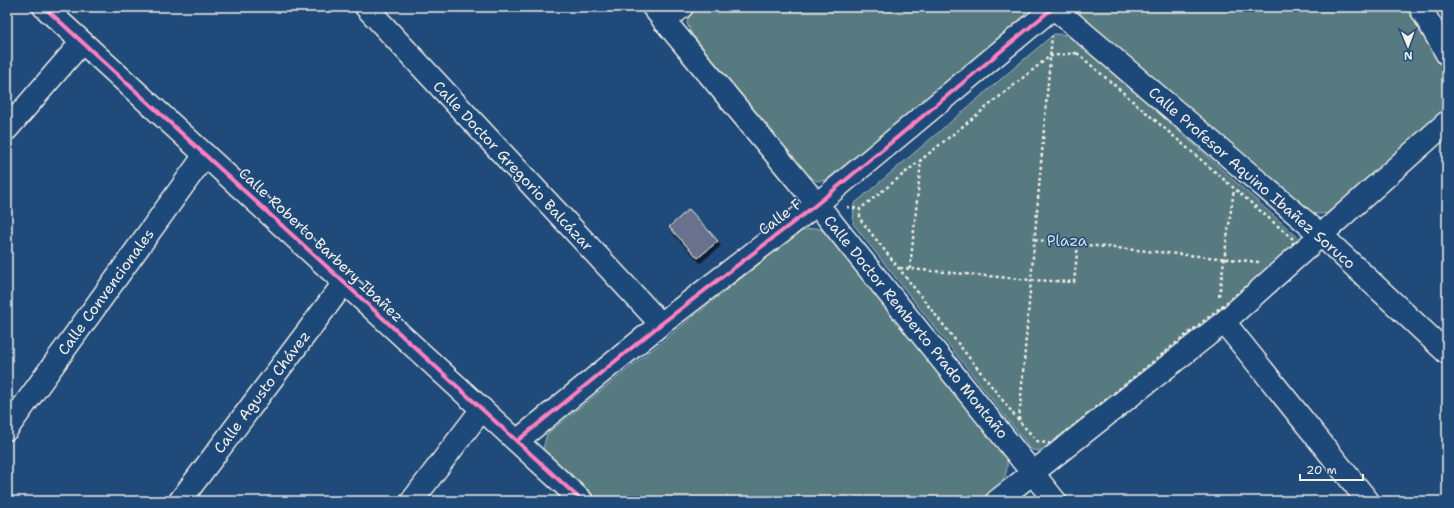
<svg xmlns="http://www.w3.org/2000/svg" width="1454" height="508" font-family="'Shantell Sans',sans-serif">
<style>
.green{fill:#567a80;stroke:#a5b6b4}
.building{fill:#6a718c;stroke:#f4f1e8;filter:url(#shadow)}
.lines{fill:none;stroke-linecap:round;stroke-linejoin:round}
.minor-casing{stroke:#f4f1e8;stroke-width:25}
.path{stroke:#f4f1e8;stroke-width:2.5;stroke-dasharray:3 3;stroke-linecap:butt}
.minor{stroke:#1f4a7a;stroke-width:22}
.cycleway-casing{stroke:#1f4a7a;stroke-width:6}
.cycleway{stroke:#ff80c0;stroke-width:4}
.labels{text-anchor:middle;stroke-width:3;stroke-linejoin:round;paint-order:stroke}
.street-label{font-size:15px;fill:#f4f1e8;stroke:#1f4a7a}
.park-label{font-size:15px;fill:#dcdfd8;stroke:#1f4a7a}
</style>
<defs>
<filter id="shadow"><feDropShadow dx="2.5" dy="4.5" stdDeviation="0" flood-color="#0009"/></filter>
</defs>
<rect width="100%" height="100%" fill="#1f4a7a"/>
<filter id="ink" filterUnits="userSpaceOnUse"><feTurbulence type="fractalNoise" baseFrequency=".025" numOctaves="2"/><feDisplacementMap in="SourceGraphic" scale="8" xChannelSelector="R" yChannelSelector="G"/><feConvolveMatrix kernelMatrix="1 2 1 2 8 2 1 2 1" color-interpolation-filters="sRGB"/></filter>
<g filter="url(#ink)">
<g class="green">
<polygon points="698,7 1025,7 1026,9 1023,21 826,180 817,181 805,173 691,33 687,23 689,14"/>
<polygon points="1079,7 1409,7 1447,71 1447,107 1330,213 1320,214 1311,213 1081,17"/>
<polygon points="1054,34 1071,35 1302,241 1057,453 1032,450 853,224 854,204"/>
<path d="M816,228L827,232L1007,459C1009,483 995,488 978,501H589L547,464L543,449L547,434L800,231Z"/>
</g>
<polygon class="building" points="689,209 718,241 698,258 669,227"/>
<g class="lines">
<g class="minor-casing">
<g id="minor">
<polyline points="44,7 582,501"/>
<polyline points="366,7 661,324"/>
<polyline points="653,7 817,204 1055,501"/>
<polyline points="1053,7 1321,235 1447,353"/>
<polyline points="1420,7 1447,54"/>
<polyline points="664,21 682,7"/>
<polyline points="7,129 82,42"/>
<polyline points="1224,322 1368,501"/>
<polyline points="7,429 205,155"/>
<polyline points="517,441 661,324 817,204 1054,7"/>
<polyline points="180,501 344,283"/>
<polyline points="412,501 482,409"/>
<polyline points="997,501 1224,322 1447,122"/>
</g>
</g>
<g class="path">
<polygon points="1077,53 1293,239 1293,249 1051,444 1037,441 1019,421 860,219 860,209 1050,56"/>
<polyline points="847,207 860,209"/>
<polyline points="1035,240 1259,262"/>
<polyline points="900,268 1031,280 1074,282 1078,244"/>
<polyline points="910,269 921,161"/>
<polyline points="1219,296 1234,189"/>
<polyline points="1019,420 1052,36"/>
</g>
<use href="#minor" class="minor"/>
<g class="cycleway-casing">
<g id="cycleway">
<polyline points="44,7 582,501"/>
<polyline points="517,441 661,324 817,204 1054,7"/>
</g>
</g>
<use href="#cycleway" class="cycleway"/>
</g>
</g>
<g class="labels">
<g class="street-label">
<text transform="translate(513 166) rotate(47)" y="5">Calle Doctor Gregorio Balcázar</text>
<text transform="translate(1252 178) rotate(41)" y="5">Calle Profesor Aquino Ibañez Soruco</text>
<text transform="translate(780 217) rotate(-37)" y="5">Calle F</text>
<text transform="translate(321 245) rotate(43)" y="5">Calle Roberto Barbery Ibañez</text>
<text transform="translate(106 292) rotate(-54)" y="5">Calle Convencionales</text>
<text transform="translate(916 327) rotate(51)" y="5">Calle Doctor Remberto Prado Montaño</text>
<text transform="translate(262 392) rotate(-53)" y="5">Calle Agusto Chávez</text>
</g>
<g class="park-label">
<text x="1067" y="246">Plaza</text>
</g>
</g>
<rect width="1454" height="508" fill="none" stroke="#1f4a7a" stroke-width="24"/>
<rect x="12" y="12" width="1430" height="484" fill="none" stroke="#f4f1e8" stroke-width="1.5" filter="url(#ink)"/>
<g transform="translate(1408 46) rotate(179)" stroke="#1f4a7a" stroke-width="3" paint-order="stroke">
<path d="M0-3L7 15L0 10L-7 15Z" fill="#f4f1e8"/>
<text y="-6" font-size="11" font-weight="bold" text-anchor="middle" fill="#f4f1e8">N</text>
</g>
<path d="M1300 474v6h63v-6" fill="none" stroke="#f4f1e8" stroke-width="2"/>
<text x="1306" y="474" font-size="12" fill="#f4f1e8" stroke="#1f4a7a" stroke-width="3" paint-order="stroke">20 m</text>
</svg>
